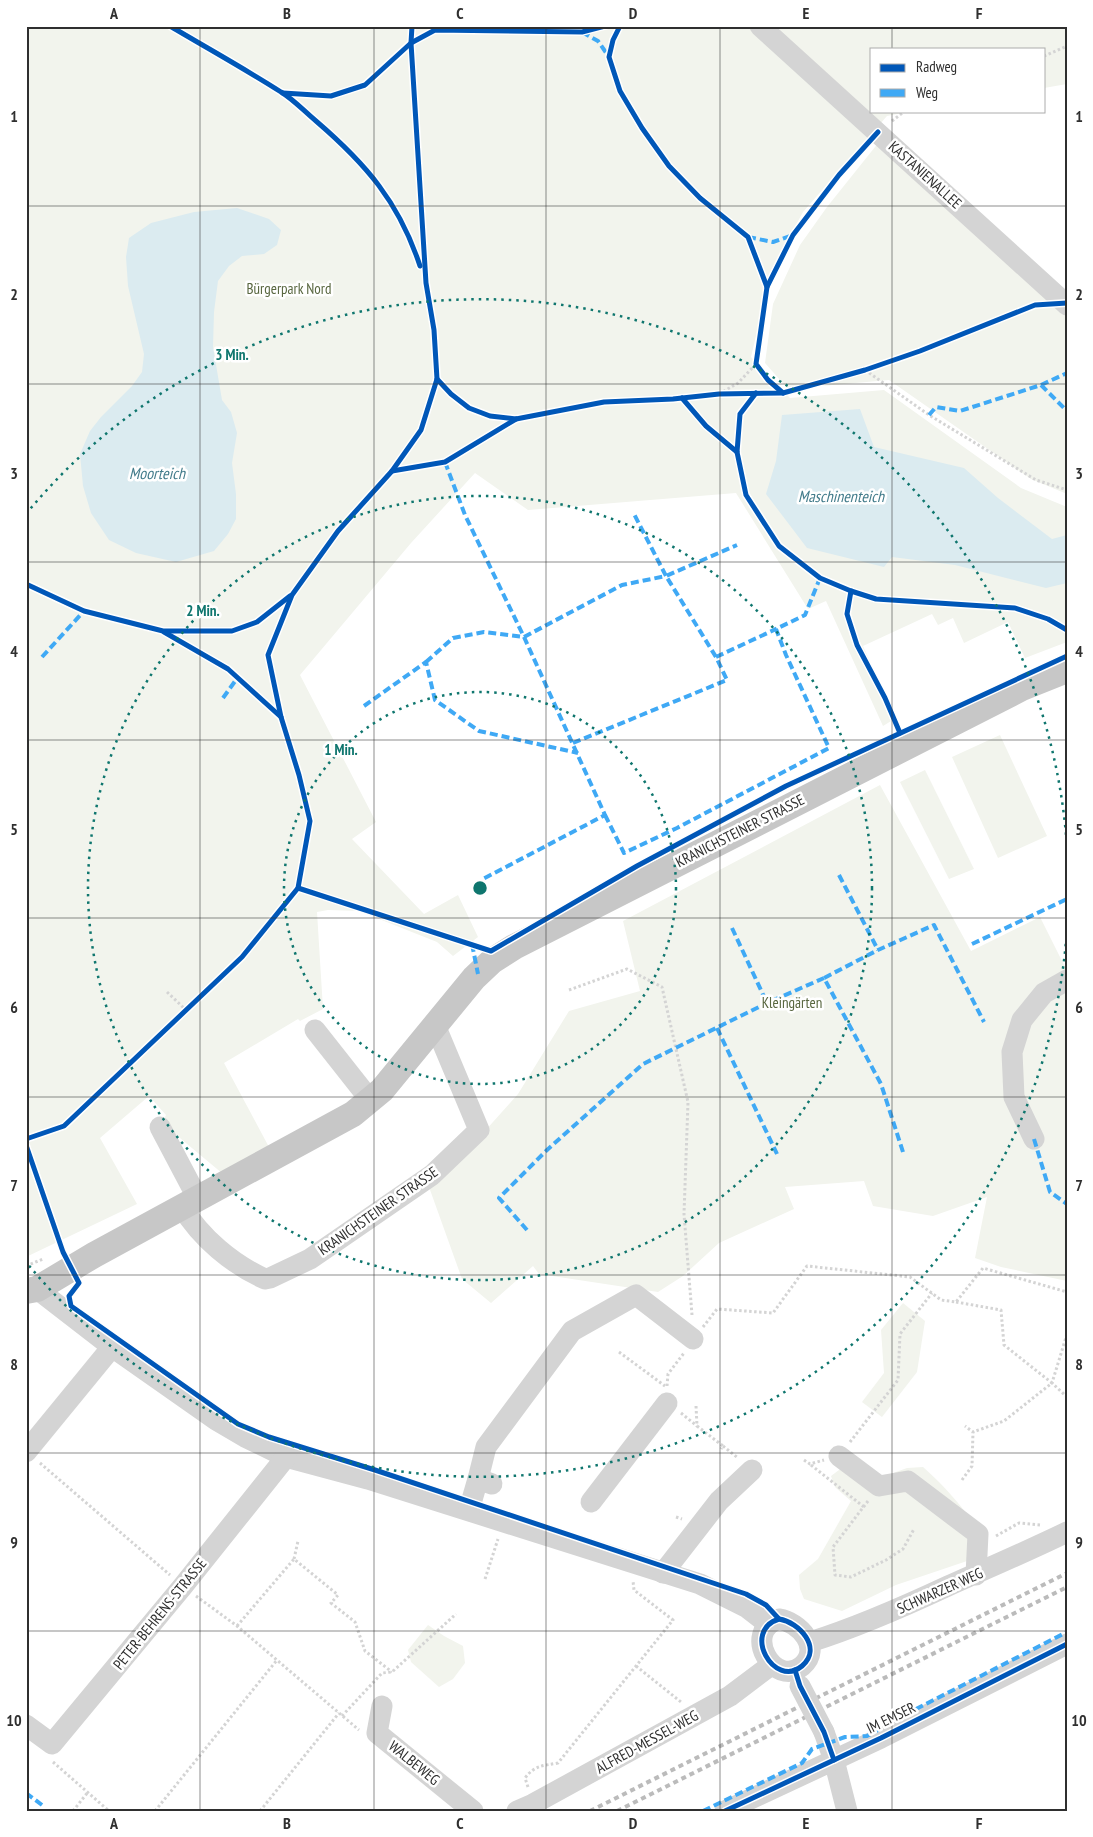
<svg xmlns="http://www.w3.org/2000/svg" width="1093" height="1837" font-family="'PT Sans Narrow',sans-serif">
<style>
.green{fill:#f2f4ed}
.water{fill:#dbebf0}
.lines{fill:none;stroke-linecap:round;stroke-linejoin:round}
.path{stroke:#d4d4d4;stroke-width:3;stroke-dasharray:2.5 2.5;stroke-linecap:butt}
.minor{stroke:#d4d4d4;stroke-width:21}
.major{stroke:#c7c7c7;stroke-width:26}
.rail{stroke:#bbb;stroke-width:4;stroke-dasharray:5 4;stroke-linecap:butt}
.minor-bridge{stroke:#d4d4d4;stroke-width:21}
.quiet{stroke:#3fa9f5;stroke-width:4;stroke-dasharray:8 4;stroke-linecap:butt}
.cycleway-casing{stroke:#fff;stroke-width:8}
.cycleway{stroke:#0057b8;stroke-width:5}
.grid{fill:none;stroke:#2f2f2f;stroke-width:1;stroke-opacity:0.55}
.ring{fill:none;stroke:#0f766e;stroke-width:2.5;stroke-dasharray:2.5 5}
.labels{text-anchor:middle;stroke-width:5;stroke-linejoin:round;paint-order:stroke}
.street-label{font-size:15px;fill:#2f2f2f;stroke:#fff}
.park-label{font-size:15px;fill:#596740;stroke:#fff}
.water-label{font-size:16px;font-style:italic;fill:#437c8b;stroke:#fff}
.centre{fill:#0f766e;stroke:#fff;stroke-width:2.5}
.ring-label{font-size:15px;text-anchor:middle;font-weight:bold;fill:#0f766e;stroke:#fff;stroke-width:5;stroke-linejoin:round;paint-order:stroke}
.neatline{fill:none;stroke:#2f2f2f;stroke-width:2}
.grid-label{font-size:16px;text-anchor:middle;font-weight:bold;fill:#2f2f2f}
</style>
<rect width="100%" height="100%" fill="#fff"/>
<g class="green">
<polygon points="26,26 1067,26 1067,84 1044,88 1044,49 872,49 872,111 913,111 887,116 803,212 772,269 751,357 790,398 884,390 1021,488 1067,507 1067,642 1025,658 1008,622 964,643 953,618 938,625 932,614 863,646 896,718 883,726 826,601 808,609 736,493 528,510 475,473 411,543 300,675 376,822 352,839 424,914 458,895 478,937 453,956 437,942 359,911 328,910 317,912 323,1009 300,1021 298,1019 224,1063 270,1149 223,1174 162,1123 166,1115 149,1096 100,1138 137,1204 26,1257"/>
<polygon points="879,142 1067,313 1067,494 1031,479 889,380 788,389 765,363 773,304 800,245 827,207"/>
<polygon points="1000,735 1047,836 998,858 952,757"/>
<polygon points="925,770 974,869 949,879 900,782"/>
<polygon points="880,785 971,951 1040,917 1065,967 1067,966 1067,1281 1001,1267 975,1258 987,1197 933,1216 873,1206 864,1181 785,1187 794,1209 719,1243 683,1276 658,1292 539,1274 533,1266 491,1303 462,1279 429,1187 450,1170 518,1094 569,1011 640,991 623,921"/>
<polygon points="903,1303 925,1321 917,1372 882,1417 862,1402 884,1373 881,1330"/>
<path d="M843,1467L885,1476L907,1468L923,1467C943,1485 960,1503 975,1526L970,1560L896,1585L842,1611L804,1599L800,1589L799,1575L818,1559L851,1501L835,1487L831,1476Z"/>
<polygon points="428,1625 444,1636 463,1646 465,1663 453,1679 439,1687 411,1662 408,1650"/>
</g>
<g class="water">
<polygon points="237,208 269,219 281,230 277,245 264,254 242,256 229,266 218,281 214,312 213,347 222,400 231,412 237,433 232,463 236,494 236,519 228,534 214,551 176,562 136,553 109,540 91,513 83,486 80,454 90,431 101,417 132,386 142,372 144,354 128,286 126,257 129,238 151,223 194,212"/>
<polygon points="860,409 874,447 964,468 998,498 1052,539 1067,535 1067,583 1046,588 955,565 892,557 884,567 807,548 766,494 776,461 782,415"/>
</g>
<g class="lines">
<g class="path">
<polyline points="1044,56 1067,46"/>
<polyline points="892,121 905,111"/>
<polyline points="865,370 929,415 1036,480 1067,490"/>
<polyline points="719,394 738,383 756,364"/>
<polyline points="569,990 627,969 662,987 688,1102 684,1214 692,1315"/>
<polyline points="167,992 186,1010"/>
<polyline points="26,1266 43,1259"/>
<polyline points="956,1302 1001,1310 1004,1345 1052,1383 1004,1421 973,1432"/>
<polyline points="703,1327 717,1309 773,1313 807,1266 910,1277 941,1300 956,1302 983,1268 1067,1292"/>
<polyline points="1067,1334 1052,1383 1067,1397"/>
<polyline points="619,1352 665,1386"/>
<polyline points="667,1386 668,1374 684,1353"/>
<polyline points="696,1406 697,1426 723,1446 721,1449"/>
<polyline points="681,1413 697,1426"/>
<polyline points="850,1442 898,1380 900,1334 932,1293"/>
<polyline points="723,1446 738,1458"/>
<polyline points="804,1460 810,1464 824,1460"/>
<polyline points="40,1463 170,1575"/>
<polyline points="811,1465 864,1507"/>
<polyline points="962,1480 972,1466 973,1432 965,1426"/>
<polyline points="868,1501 833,1547 835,1575 851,1577 886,1560 903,1549 914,1529"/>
<polyline points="676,1517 682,1519"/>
<polyline points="996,1536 1019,1523 1040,1525"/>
<polyline points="294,1559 298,1541"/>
<polyline points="485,1579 498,1539"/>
<polyline points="196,1596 237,1626 359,1730"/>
<polyline points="237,1626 294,1559 338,1595 331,1603 355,1622 365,1651 392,1672"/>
<polyline points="636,1666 681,1702"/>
<polyline points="342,1716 382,1673 392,1672 456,1614"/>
<polyline points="53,1762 109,1811"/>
<path d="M528,1787L525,1778C535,1765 542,1766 558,1763L673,1620L634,1590L633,1581"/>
<polyline points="73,1811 88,1792"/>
<polyline points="155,1811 277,1660"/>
<polyline points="260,1811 339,1713"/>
</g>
<g class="minor">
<polyline points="760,26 1067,305"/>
<polyline points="315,1030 371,1101"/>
<polyline points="160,1127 198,1199"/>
<polyline points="1034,1139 1014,1097 1012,1052 1022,1020 1044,993 1067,980"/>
<path d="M182,1207C201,1238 232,1264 265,1279L270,1278L310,1259L432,1175L479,1130L435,1025"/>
<polyline points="37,1289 112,1347 216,1420 245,1437 286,1457 368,1479 700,1584 746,1607 768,1624"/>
<polyline points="26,1452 112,1347"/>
<polyline points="839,1456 879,1486 908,1481 978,1534 976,1575"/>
<polyline points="478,1479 486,1447 572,1331 636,1295 693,1339"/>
<polyline points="591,1502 667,1403"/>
<polyline points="469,1510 478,1479 492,1484"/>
<polyline points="663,1573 719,1501 752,1470"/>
<path d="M779,1619C799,1622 823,1648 802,1666C774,1689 741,1631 779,1619Z"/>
<path d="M810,1642C858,1627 903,1607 948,1586C988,1568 1028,1551 1067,1532"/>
<polyline points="382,1706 377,1733 473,1811"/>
<polyline points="26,1725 52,1744 183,1586 286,1457"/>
<polyline points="824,1732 834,1760 847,1811"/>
<polyline points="517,1811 533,1804 730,1696 771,1665"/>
<polyline points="725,1811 881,1738 1067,1644"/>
</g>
<polyline class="major" points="26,1291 37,1289 94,1255 353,1114 382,1090 474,978 492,961 514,947 1022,688 1067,670"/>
<g class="rail">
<polyline points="590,1811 1067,1573"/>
<polyline points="617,1811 1067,1587"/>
</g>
<polyline class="minor-bridge" points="800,1686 824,1732"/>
<g class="quiet">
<polyline points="582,32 598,41 609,57"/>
<polyline points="748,237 773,242 793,235"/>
<polyline points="1041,385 1067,411"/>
<polyline points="929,415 936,407 960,411 1041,385 1067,373"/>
<polyline points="445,462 465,515 524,637 605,815 483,879"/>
<polyline points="42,657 84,611"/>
<polyline points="716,657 776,629"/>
<polyline points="426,662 453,638 484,632 524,637 622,585 666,576 634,514"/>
<polyline points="223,698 238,677"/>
<polyline points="364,706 426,662 435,700 479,731 578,753"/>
<polyline points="573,743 727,680 716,657 666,576 737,545"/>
<polyline points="605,815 624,853 677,828 829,748 786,655 776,629 805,615 820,578"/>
<polyline points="839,875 878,950"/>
<polyline points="732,928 767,1003"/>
<polyline points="472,944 478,974"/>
<polyline points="972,944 1067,899"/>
<polyline points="717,1028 777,1154"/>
<polyline points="1034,1139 1050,1192 1067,1204"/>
<polyline points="903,1152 881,1084 824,978 878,950 934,925 984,1022"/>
<polyline points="527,1230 499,1198 547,1150 643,1064 767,1003 824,978"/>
<polyline points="26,1793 42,1805"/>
<polyline points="703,1811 802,1763 812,1749 845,1737 867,1736 918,1708 1067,1632"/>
</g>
<g class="cycleway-casing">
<g id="cycleway">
<path d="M170,26C207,48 245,69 281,92C293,99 304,111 316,121C366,164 399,202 420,266"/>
<polyline points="620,26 613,40 609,57 620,91 642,128 669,166 700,198 748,237 767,287 756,364 768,380 783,393"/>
<polyline points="283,93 331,96 365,85 411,43 435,30 582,32 605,26"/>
<polyline points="767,287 793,235 839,175 878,132"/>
<polyline points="437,379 451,394 469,408 490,416 516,419 604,402 673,399 719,394 783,393 865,370 920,351 1035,305 1067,303"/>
<polyline points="756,393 740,414 737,452 746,495 779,546 820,578 851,591 876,599 1015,608 1048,619 1067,630"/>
<polyline points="682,398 706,426 737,452"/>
<polyline points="392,471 445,462 516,419"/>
<polyline points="26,584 84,611 163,631 232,631 257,622 290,596"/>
<polyline points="851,591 847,614 857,645 885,698 900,733"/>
<polyline points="164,632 228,669 281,717"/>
<polyline points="298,888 491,951 637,866 786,786 1067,656"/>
<polyline points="26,1139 64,1126 242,957 298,888 310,821 299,775 281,717 268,655 292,595 338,531 392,471 421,430 437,379 434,330 426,283 411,43 412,26"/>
<polyline points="26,1145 63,1252 79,1283 69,1296 71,1306 238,1424 269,1437 375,1470 746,1594 766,1605 779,1619"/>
<path d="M779,1619C799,1622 823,1648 802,1666C774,1689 741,1631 779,1619Z"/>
<polyline points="795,1670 800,1686 824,1732 834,1760"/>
<polyline points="725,1811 881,1738 1067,1644"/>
</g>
</g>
<use href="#cycleway" class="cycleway"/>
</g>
<path class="grid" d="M200,26V1811M374,26V1811M546,26V1811M720,26V1811M892,26V49M892,111V1811M26,206H1067M26,384H1067M26,562H1067M26,740H1067M26,918H1067M26,1097H1067M26,1275H1067M26,1453H1067M26,1631H1067"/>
<g class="ring">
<circle cx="480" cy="888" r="196"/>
<circle cx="480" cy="888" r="392"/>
<path d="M1067 929A588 588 0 0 1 26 1262M26 514A588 588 0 0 1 1067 847"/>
</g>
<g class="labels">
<g class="street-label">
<text transform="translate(925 175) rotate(42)" y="5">KASTANIENALLEE</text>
<text transform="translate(740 831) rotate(-27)" y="5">KRANICHSTEINER STRASSE</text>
<text transform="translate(378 1211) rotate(-35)" y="5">KRANICHSTEINER STRASSE</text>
<text transform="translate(940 1591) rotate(-24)" y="5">SCHWARZER WEG</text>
<text transform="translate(160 1614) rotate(-51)" y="5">PETER-BEHRENS-STRASSE</text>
<text transform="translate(891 1718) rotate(-26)" y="5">IM EMSER</text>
<text transform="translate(647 1742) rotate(-29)" y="5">ALFRED-MESSEL-WEG</text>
<text transform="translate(414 1763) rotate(39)" y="5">WALBEWEG</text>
</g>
<g class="park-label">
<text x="289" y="294">Bürgerpark Nord</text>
<text x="792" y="1008">Kleingärten</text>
</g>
<g class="water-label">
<text x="157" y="479">Moorteich</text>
<text x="841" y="502">Maschinenteich</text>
</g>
</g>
<circle cx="480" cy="888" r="8" class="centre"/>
<g class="ring-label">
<text x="232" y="360">3 Min.</text>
<text x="203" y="616">2 Min.</text>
<text x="341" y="755">1 Min.</text>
</g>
<rect width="1093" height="1837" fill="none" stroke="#ffffff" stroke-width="55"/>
<rect x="870" y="48" width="175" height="65" fill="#ffffff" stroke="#acacac"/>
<rect x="880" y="64" width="25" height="8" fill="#0057b8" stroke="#acacac"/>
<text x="916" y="72" font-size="15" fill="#2f2f2f">Radweg</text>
<rect x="880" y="89" width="25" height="8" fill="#3fa9f5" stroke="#acacac"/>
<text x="916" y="98" font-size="15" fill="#2f2f2f">Weg</text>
<rect x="28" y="28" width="1038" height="1782" class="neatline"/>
<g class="grid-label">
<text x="114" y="19">A</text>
<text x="287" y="19">B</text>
<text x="460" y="19">C</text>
<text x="633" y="19">D</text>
<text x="806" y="19">E</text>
<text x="979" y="19">F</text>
<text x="14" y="122">1</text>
<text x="1079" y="122">1</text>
<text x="14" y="300">2</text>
<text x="1079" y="300">2</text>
<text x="14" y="479">3</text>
<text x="1079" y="479">3</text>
<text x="14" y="657">4</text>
<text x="1079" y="657">4</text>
<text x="14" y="835">5</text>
<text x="1079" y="835">5</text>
<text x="14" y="1013">6</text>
<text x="1079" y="1013">6</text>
<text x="14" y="1191">7</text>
<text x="1079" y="1191">7</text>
<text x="14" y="1370">8</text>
<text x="1079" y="1370">8</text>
<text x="14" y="1548">9</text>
<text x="1079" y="1548">9</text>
<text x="14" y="1726">10</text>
<text x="1079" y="1726">10</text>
<text x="114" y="1829">A</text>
<text x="287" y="1829">B</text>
<text x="460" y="1829">C</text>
<text x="633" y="1829">D</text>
<text x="806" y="1829">E</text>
<text x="979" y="1829">F</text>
</g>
</svg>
